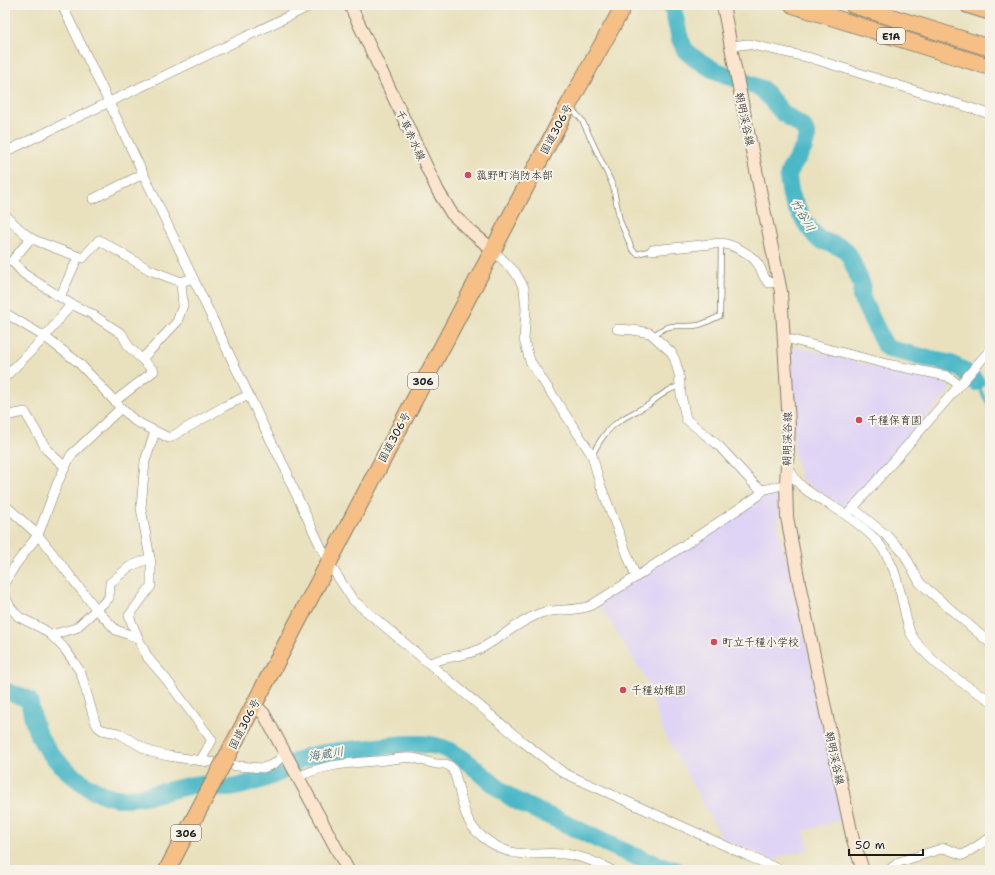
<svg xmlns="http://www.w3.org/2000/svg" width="995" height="875" font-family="'Shantell Sans','Klee One',sans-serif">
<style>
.built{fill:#dfd4f5}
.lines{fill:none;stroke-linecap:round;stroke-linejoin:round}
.stream{stroke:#4bb8c7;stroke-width:3}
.river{stroke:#4bb8c7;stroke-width:18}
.lane-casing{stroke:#827e6d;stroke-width:6}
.street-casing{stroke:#827e6d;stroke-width:10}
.secondary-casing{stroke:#827e6d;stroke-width:14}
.highway-casing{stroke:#827e6d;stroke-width:18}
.lane{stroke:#fff;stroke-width:4.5}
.street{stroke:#fff;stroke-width:9}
.secondary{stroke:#fbe5cf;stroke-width:12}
.highway{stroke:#f5bf86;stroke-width:16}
.highway-bridge-casing{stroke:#827e6d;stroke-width:18;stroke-linecap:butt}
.highway-bridge{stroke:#f5bf86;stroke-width:16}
.poi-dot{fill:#d1495b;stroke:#f7f3e8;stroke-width:1.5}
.labels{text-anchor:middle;stroke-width:4;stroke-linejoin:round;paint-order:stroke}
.shield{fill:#f7f3e8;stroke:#5e5c59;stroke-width:1}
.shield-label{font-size:10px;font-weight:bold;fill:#1c1c1c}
.street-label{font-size:11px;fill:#1c1c1c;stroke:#f7f3e8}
.poi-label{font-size:11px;fill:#1c1c1c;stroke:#f7f3e8;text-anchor:start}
.water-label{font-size:12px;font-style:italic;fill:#2f5a60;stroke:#f7f3e8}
</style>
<rect width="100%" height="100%" fill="#f7f3e8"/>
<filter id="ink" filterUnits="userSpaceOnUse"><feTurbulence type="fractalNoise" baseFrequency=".025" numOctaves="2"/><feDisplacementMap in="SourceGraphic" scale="8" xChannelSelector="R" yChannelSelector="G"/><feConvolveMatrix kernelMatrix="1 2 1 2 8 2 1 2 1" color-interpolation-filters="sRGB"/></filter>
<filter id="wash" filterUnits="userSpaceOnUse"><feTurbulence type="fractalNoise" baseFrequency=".012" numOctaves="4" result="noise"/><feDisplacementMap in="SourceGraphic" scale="16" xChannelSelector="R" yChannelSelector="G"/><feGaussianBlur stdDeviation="0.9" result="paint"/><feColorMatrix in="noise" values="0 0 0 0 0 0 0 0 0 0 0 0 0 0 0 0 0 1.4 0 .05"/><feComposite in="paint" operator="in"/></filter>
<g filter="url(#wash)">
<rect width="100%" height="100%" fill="#e9e1be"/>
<g class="built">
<polygon points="797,347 948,385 950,390 850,506 845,508 801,479 794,450 791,349"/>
<polygon points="779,489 781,503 778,530 793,581 816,687 841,820 804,831 809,849 779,857 777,862 722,838 662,729 646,679 599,604 768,493"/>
</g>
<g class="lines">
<polyline class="stream" points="976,382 990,408"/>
<g class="river">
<polyline points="671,5 673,9 680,39 685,50 694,58 712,69 762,89 783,113 803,127 807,136 804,147 789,172 788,178 791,196 797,209 809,228 818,239 843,248 849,255 862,285 861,297 885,346 889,349 951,364 963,370 976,382"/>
<path d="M5,691C13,695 22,695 29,700C32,712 33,726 39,736C51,760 90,796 119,798C142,799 169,790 192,785C204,782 217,789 229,788C240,787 268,778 278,773C287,768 295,761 304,758C321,752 341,751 359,749C382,747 417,740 440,747C469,756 487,783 512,798C527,808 546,814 562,822C599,839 636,860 675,870"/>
</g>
</g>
</g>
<g filter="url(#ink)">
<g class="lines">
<g class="lane-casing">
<g id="lane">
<polyline points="570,107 582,120 613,186 620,221 632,249 637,254 652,250"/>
<path d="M654,336C669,320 681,329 699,325C706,323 713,319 720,316L721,243"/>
<path d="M592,455C599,442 607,428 621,420C630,414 639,410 648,405C659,397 667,389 680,386"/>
</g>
</g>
<g class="street-casing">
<g id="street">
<polyline points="62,5 152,192 264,427 288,474 287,475 328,562 353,600 523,742 564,773 748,856 781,870"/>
<polyline points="731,46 748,44 811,58 990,114"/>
<polyline points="5,152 312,5"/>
<polyline points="93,199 143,174"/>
<path d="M5,215C13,222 21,232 31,238C35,241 79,257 83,258L99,240L150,270L181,282L193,278"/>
<polyline points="31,238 12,261 24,274 71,304"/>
<polyline points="493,250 515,272 524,288 526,309 524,340 530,361 592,455 600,484 636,577"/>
<path d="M652,250L721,243C734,245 750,253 758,264C763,271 761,276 769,283L779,282"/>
<polyline points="60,297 78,257"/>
<polyline points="5,313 45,337 79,363 121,408 135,421 169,438 225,406 249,395"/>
<polyline points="617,329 633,330 650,333 671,352 675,360 679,374 681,395 686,419 719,446 755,485 763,490"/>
<polyline points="785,338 887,364 947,376 959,385"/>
<polyline points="142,359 177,322 183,305 181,282"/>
<polyline points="5,377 45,337 71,304 90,313 122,334 129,347 154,371 115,401"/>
<polyline points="5,416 25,412 47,450 65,467"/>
<path d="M787,463C790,469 792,475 796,480C804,491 820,499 832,506C847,515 861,525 873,537C893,557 898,582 904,608C906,616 907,624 910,632C922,658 966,686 990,700"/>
<polyline points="5,505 38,535 97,610 116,630 138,638 148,658 166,679 212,740 201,760"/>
<polyline points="853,508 886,535 903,552 920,583 990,643"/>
<polyline points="847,515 990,350"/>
<polyline points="5,582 16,564 38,535 57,484 71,455 121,408"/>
<polyline points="5,597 11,608 19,617 43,629 51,635 64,648 74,662 81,673 95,722 98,727 102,730 118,733 151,752 168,756 237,766 263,768 274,764 285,754"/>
<polyline points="51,635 76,628 109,598 110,583 129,567 150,558"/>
<polyline points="138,638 129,616 151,586 151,564 141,508 145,461 155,432"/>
<path d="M430,663C446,656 464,657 480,649C501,638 519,621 541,613C557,608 574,612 590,606L636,577L758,496L763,490L786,484"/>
<path d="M298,777C325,763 357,763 386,760C395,759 405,757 413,758C421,759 429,763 437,764C443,765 446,762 451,767C456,773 457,782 459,790C466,821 471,833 500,848C520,858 542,852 563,854C580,855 596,862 611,870"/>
<polyline points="889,870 899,862 944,848 963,855 990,838"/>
</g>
</g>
<g class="secondary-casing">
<g id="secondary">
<polyline points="350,5 438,191 452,214 469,230 493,250"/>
<polyline points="723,5 735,68 781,292 789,425 786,484 787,517 800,588 835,756 853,840 863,870"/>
<polyline points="254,704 264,714 348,870"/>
</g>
</g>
<g class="highway-casing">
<g id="highway">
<polyline points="793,5 990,67"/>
<polyline points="853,5 990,48"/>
<polyline points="968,5 990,12"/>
<polyline points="225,760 493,250 568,106 624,5"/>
<polyline points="167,870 206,796"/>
</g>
</g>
<use href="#lane" class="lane"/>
<use href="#street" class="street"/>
<use href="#secondary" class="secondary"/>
<use href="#highway" class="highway"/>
<g class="highway-bridge-casing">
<polyline id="highway-bridge" points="206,796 225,760"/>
</g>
<use href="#highway-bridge" class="highway-bridge"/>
</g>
</g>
<g class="poi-dot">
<circle cx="468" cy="175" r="4"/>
<circle cx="859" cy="420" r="4"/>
<circle cx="714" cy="642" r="4"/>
<circle cx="623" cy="690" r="4"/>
</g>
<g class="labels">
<g class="shield">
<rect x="877" y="28" width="28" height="16" rx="3"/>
<rect x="408" y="373" width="30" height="16" rx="3"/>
<rect x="171" y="825" width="30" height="16" rx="3"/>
</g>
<g class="shield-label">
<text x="891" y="40">E1A</text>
<text x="423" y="385">306</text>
<text x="186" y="837">306</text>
</g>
<g class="street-label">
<text transform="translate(745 119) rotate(78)" y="4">朝明渓谷線</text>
<text transform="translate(556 129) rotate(-62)" y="4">国道306号</text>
<text transform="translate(411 135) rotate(65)" y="4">千草赤水線</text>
<text transform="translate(394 437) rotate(-62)" y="4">国道306号</text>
<text transform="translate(787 439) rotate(-89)" y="4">朝明渓谷線</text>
<text transform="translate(244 724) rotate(-63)" y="4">国道306号</text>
<text transform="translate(835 758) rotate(78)" y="4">朝明渓谷線</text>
</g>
<g class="poi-label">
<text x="476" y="179">菰野町消防本部</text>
<text x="867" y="424">千種保育園</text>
<text x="722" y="646">町立千種小学校</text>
<text x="631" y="694">千種幼稚園</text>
</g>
<g class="water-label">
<text transform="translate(803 215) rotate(60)" y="4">竹谷川</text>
<text transform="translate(326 754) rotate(-9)" y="4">海蔵川</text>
</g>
</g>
<rect width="995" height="875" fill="none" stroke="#f7f3e8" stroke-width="20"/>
<path d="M849 849v6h74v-6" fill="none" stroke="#1c1c1c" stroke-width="2"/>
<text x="855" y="849" font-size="12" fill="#1c1c1c" stroke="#f7f3e8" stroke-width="3" paint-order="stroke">50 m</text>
</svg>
